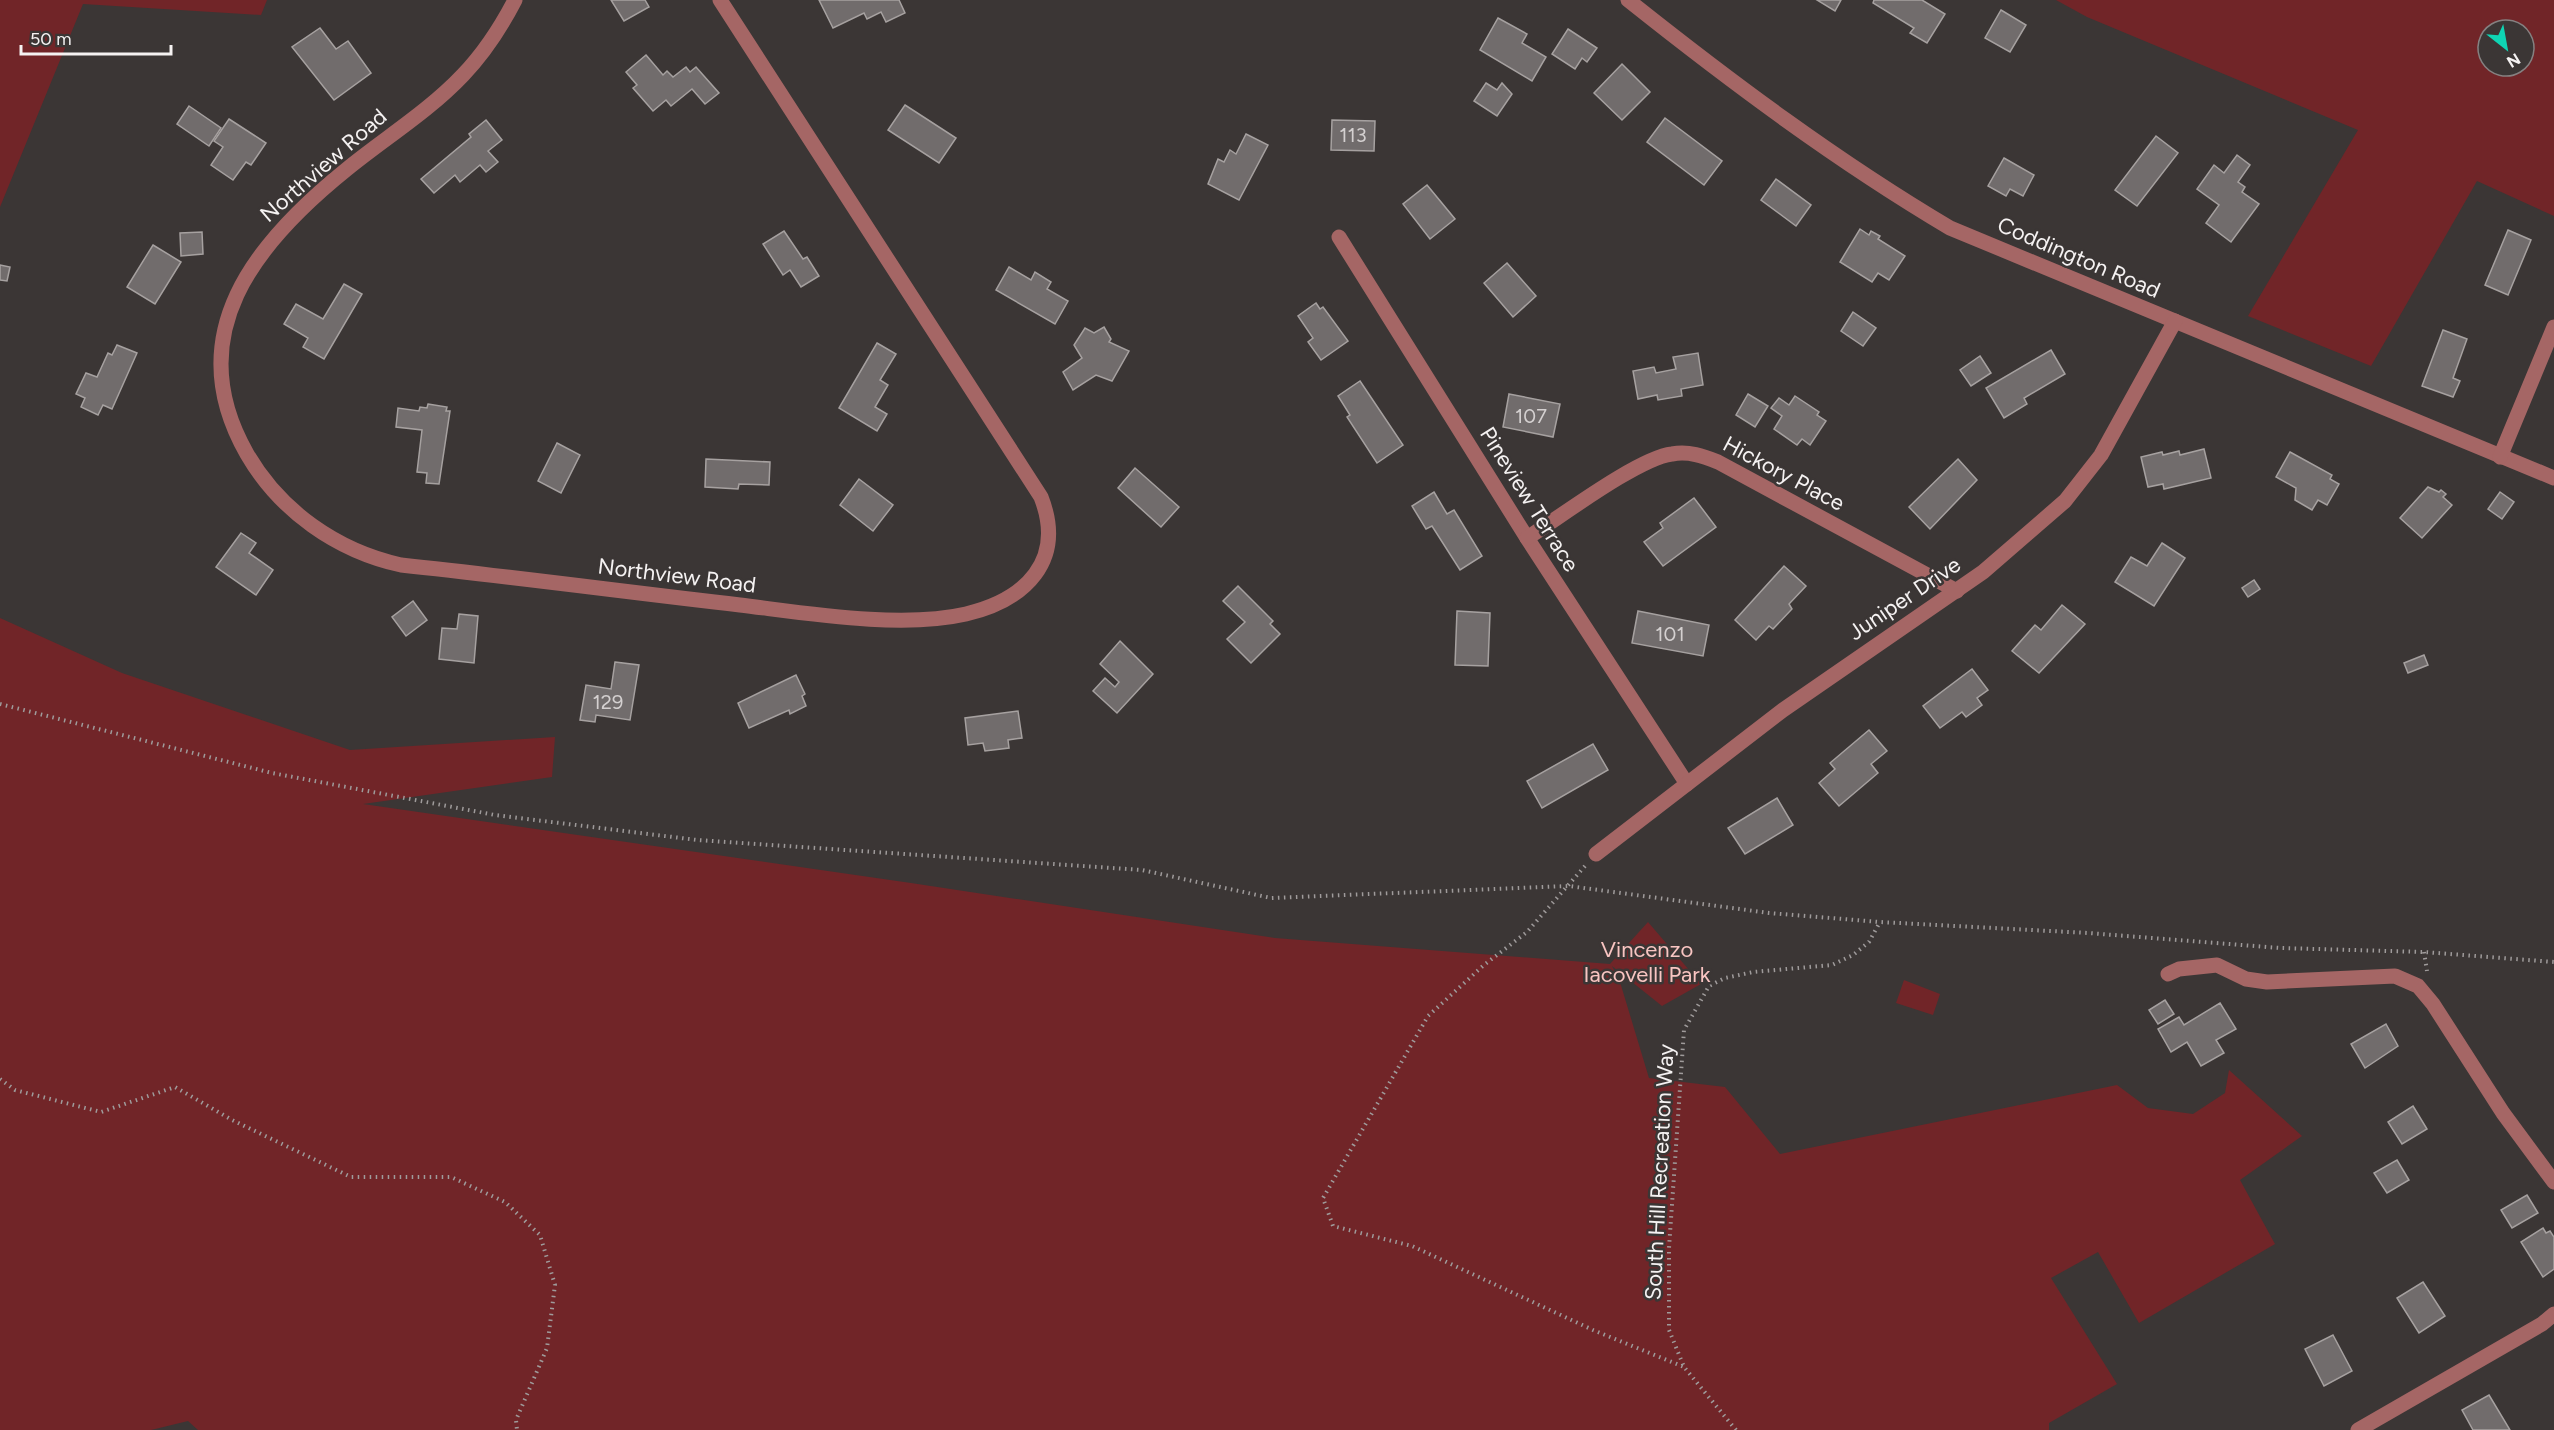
<svg xmlns="http://www.w3.org/2000/svg" width="2554" height="1430" font-family="Figtree,sans-serif">
<style>
.green{fill:#712528;fill-rule:evenodd}
.building{fill:#716c6c;stroke:#a6a1a0;stroke-width:1.5}
.lines{fill:none;stroke-linecap:round;stroke-linejoin:round}
.path{stroke:#9f9b9b;stroke-width:4;stroke-dasharray:1.5 4.5;stroke-linecap:butt}
.minor{stroke:#a56665;stroke-width:15}
.labels{text-anchor:middle;stroke-width:5;stroke-linejoin:round;paint-order:stroke}
.number-label{font-size:20px;fill:#d4d0d0}
.street-label{font-size:22px;fill:#f5f2f2;stroke:#3b3635}
.park-label{font-size:22px;fill:#f9c5c2;stroke:#3b3635}
</style>
<rect width="100%" height="100%" fill="#3b3635"/>
<g class="green">
<polygon points="0,0 267,0 261,15 83,4 0,207"/>
<path d="M2056,0H2554V216L2477,181L2371,366L2248,316L2358,130L2087,17ZM2488,30H2524V66H2488Z"/>
<polygon points="0,618 122,673 350,750 555,737 552,777 363,804 911,883 1275,938 1610,964 1648,922 1701,984 1662,1006 1612,966 1620,982 1649,1078 1725,1087 1780,1154 2117,1085 2148,1108 2193,1114 2225,1093 2229,1070 2302,1136 2240,1180 2275,1244 2139,1323 2098,1252 2051,1278 2117,1384 2049,1423 2049,1430 198,1430 188,1421 151,1430 0,1430"/>
<polygon points="1904,980 1940,994 1933,1015 1896,1003"/>
</g>
<g class="building">
<polygon points="611,0 645,0 649,7 624,21"/>
<polygon points="819,0 899,0 905,13 886,22 881,12 867,19 864,13 833,28"/>
<polygon points="1817,0 1841,0 1835,11"/>
<polygon points="1874,0 1922,0 1945,14 1927,43 1910,33 1914,28 1873,3"/>
<polygon points="2001,10 2026,25 2010,52 1985,38"/>
<polygon points="1498,18 1527,34 1522,43 1546,57 1532,81 1480,50"/>
<polygon points="320,28 336,49 348,41 371,73 334,100 292,47"/>
<polygon points="1568,29 1597,48 1587,62 1582,58 1575,69 1552,54"/>
<polygon points="646,55 663,75 667,71 673,77 686,67 690,72 696,67 719,93 705,104 692,89 671,106 666,100 653,111 633,88 637,85 626,72"/>
<polygon points="1622,64 1650,92 1622,120 1594,93"/>
<polygon points="1486,83 1497,90 1502,83 1512,94 1497,116 1474,101"/>
<polygon points="905,105 956,138 939,163 888,130"/>
<polygon points="189,106 221,128 209,146 177,124"/>
<polygon points="1665,118 1722,161 1704,185 1647,142"/>
<polygon points="229,119 266,143 251,165 246,162 233,180 211,165 223,147 214,141"/>
<polygon points="486,120 502,140 488,151 498,162 486,172 480,165 460,182 455,175 434,193 421,179 471,137 469,134"/>
<polygon points="1332,120 1375,121 1374,151 1331,150"/>
<polygon points="1246,134 1268,145 1239,200 1208,184 1218,159 1224,162 1230,150 1236,154"/>
<polygon points="2156,136 2178,153 2137,206 2115,190"/>
<polygon points="2237,155 2250,165 2238,182 2245,187 2242,192 2259,204 2231,242 2206,223 2219,205 2197,189 2214,165 2224,173"/>
<polygon points="2004,158 2034,175 2023,196 2010,189 2006,196 1988,186"/>
<polygon points="1776,179 1811,205 1796,226 1761,200"/>
<polygon points="1427,185 1455,219 1430,239 1403,204"/>
<polygon points="1860,229 1869,235 1871,231 1880,236 1878,239 1905,256 1889,280 1878,273 1872,282 1840,262"/>
<polygon points="2508,230 2531,240 2508,295 2485,285"/>
<polygon points="784,231 803,259 807,257 819,276 801,287 790,270 783,275 763,244"/>
<polygon points="202,232 203,254 181,256 180,233"/>
<polygon points="153,245 181,262 155,304 127,287"/>
<polygon points="1507,263 1536,296 1513,317 1484,283"/>
<polygon points="0,265 10,267 7,281 0,280"/>
<polygon points="1009,267 1031,280 1035,272 1051,282 1047,289 1068,301 1055,324 996,290"/>
<polygon points="344,284 362,294 324,359 303,347 308,338 284,324 296,304 323,319"/>
<polygon points="1316,303 1320,309 1323,307 1348,341 1321,360 1308,342 1313,338 1298,316"/>
<polygon points="1853,312 1876,328 1863,346 1841,331"/>
<polygon points="1104,327 1111,339 1109,342 1129,351 1112,381 1096,375 1073,390 1063,372 1082,358 1074,345 1085,328 1094,333"/>
<polygon points="2443,330 2467,339 2453,378 2460,381 2453,397 2422,386"/>
<polygon points="877,343 896,354 880,380 888,385 875,407 887,414 877,431 839,408"/>
<polygon points="117,345 137,353 112,409 103,405 98,415 81,407 85,398 76,394 86,373 97,377 108,353 112,355"/>
<polygon points="2051,350 2065,374 2024,398 2027,404 2004,418 1986,388"/>
<polygon points="1698,353 1703,385 1681,389 1682,396 1658,400 1657,395 1638,399 1633,371 1654,367 1656,373 1676,369 1673,357"/>
<polygon points="1980,356 1991,373 1971,386 1960,370"/>
<polygon points="1360,381 1403,445 1377,463 1347,417 1350,415 1338,396"/>
<polygon points="1509,394 1560,404 1553,437 1503,427"/>
<polygon points="1748,394 1768,406 1755,427 1736,415"/>
<polygon points="1795,396 1819,412 1817,415 1826,421 1810,445 1802,439 1797,445 1774,429 1782,416 1771,408 1779,398 1789,405"/>
<polygon points="428,404 447,407 446,411 450,411 439,484 426,483 427,473 417,472 422,430 396,427 398,408 419,411 420,407 427,408"/>
<polygon points="557,443 580,455 561,493 538,481"/>
<polygon points="2204,449 2211,478 2164,489 2163,484 2148,487 2141,457 2162,452 2163,455 2179,451 2180,455"/>
<polygon points="2290,452 2332,475 2330,479 2339,484 2327,505 2318,500 2312,510 2295,500 2296,488 2276,477"/>
<polygon points="706,459 770,462 769,485 739,484 738,489 705,487"/>
<polygon points="1958,459 1977,480 1930,529 1909,507"/>
<polygon points="1135,468 1179,507 1161,527 1118,488"/>
<polygon points="859,479 893,505 873,531 840,505"/>
<polygon points="2428,487 2439,492 2441,490 2446,494 2443,497 2452,505 2422,538 2400,518"/>
<polygon points="1434,492 1447,514 1454,510 1482,556 1460,570 1432,526 1426,529 1412,506"/>
<polygon points="2500,492 2514,502 2502,519 2488,509"/>
<polygon points="1694,498 1716,527 1663,566 1644,542 1663,528 1660,523"/>
<polygon points="241,533 256,543 249,553 273,570 256,595 216,567"/>
<polygon points="2162,543 2185,558 2154,606 2115,582 2131,557 2147,566"/>
<polygon points="1784,566 1806,586 1789,604 1792,609 1773,629 1769,626 1756,640 1735,620"/>
<polygon points="2254,580 2260,589 2248,597 2242,588"/>
<polygon points="1238,586 1273,621 1270,624 1280,634 1251,663 1227,639 1245,622 1223,601"/>
<polygon points="413,601 427,620 406,636 392,617"/>
<polygon points="2062,605 2085,624 2039,673 2012,651 2035,625 2041,630"/>
<polygon points="1457,611 1490,613 1488,666 1455,665"/>
<polygon points="1638,611 1709,625 1703,656 1632,643"/>
<polygon points="459,614 478,616 474,663 439,659 442,628 457,629"/>
<polygon points="1120,641 1153,674 1117,713 1093,691 1105,678 1115,687 1119,682 1100,664"/>
<polygon points="2424,655 2428,665 2408,673 2404,663"/>
<polygon points="615,662 639,665 630,720 596,715 595,722 580,720 586,685 611,689"/>
<polygon points="1972,669 1988,690 1977,698 1982,705 1966,717 1962,712 1940,728 1923,706"/>
<polygon points="796,675 805,694 802,696 806,706 790,714 789,710 749,728 738,703"/>
<polygon points="1018,711 1022,738 1008,740 1009,748 985,751 983,743 968,745 965,718"/>
<polygon points="1869,730 1887,751 1871,764 1878,773 1839,806 1819,783 1835,769 1830,763"/>
<polygon points="1593,744 1608,770 1542,808 1527,781"/>
<polygon points="1777,798 1793,825 1745,854 1728,828"/>
<polygon points="2165,1000 2174,1014 2158,1024 2149,1010"/>
<polygon points="2220,1003 2236,1029 2216,1040 2224,1053 2201,1066 2187,1042 2171,1052 2158,1029 2179,1017 2184,1025"/>
<polygon points="2386,1024 2398,1046 2365,1068 2351,1044"/>
<polygon points="2413,1106 2427,1129 2402,1144 2388,1122"/>
<polygon points="2397,1160 2409,1180 2387,1193 2374,1173"/>
<polygon points="2527,1195 2538,1213 2512,1228 2501,1210"/>
<polygon points="2543,1228 2546,1233 2550,1231 2554,1237 2554,1269 2543,1277 2521,1242"/>
<polygon points="2423,1282 2445,1316 2419,1333 2397,1298"/>
<polygon points="2333,1335 2352,1371 2324,1386 2305,1349"/>
<polygon points="2489,1395 2510,1430 2473,1430 2462,1410"/>
</g>
<g class="lines">
<g class="path">
<polyline points="0,704 272,773 495,815 697,840 1142,870 1271,898 1569,886 1769,913 1880,922 2088,933 2280,948 2424,952 2554,962"/>
<polyline points="1585,866 1527,932 1484,965 1428,1016 1323,1198 1333,1226 1412,1246 1593,1330 1684,1367"/>
<polyline points="2424,952 2427,971"/>
<polyline points="0,1079 15,1090 101,1112 175,1087 232,1120 351,1177 451,1177 505,1202 540,1235 555,1285 547,1348 516,1420 517,1430"/>
<polyline points="1736,1430 1684,1367 1669,1330 1669,1248 1684,1030 1709,986 1725,978 1753,972 1832,965 1853,955 1869,942 1880,922"/>
</g>
<g class="minor">
<path d="M515,0C501,27 484,53 463,75C429,111 385,138 347,169C255,243 179,335 247,454C280,511 337,551 401,565C514,577 627,592 740,605C806,613 901,629 966,614C1025,600 1066,561 1041,497L720,0"/>
<path d="M1628,0C1731,82 1837,161 1950,228L2554,478"/>
<polyline points="1339,237 1527,538 1687,784"/>
<polyline points="2500,457 2554,327"/>
<path d="M1527,538C1559,518 1638,458 1672,454C1689,451 1703,456 1718,462L1957,591"/>
<polyline points="1596,854 1783,710 1983,572 2065,501 2101,455 2175,321"/>
<polyline points="2168,974 2179,969 2217,965 2246,979 2267,982 2395,976 2418,986 2433,1004 2503,1113 2554,1182"/>
<polyline points="2358,1430 2542,1324 2554,1314"/>
</g>
</g>
<g class="labels">
<g class="number-label">
<text x="1353" y="142">113</text>
<text x="1531" y="423">107</text>
<text x="1670" y="641">101</text>
<text x="608" y="709">129</text>
</g>
<g class="street-label">
<text transform="translate(323 165) rotate(-41)" y="8">Northview Road</text>
<text transform="translate(2079 257) rotate(23)" y="8">Coddington Road</text>
<text transform="translate(1784 473) rotate(28)" y="8">Hickory Place</text>
<text transform="translate(1530 499) rotate(58)" y="8">Pineview Terrace</text>
<text transform="translate(677 575) rotate(7)" y="8">Northview Road</text>
<text transform="translate(1904 598) rotate(-34)" y="8">Juniper Drive</text>
<text transform="translate(1659 1172) rotate(-87)" y="8">South Hill Recreation Way</text>
</g>
<g class="park-label">
<text x="1647" y="957">Vincenzo<tspan x="1647" dy="25">Iacovelli Park</tspan></text>
</g>
</g>
<g transform="translate(2506 48) rotate(149)"><circle r="28" fill="#3b3635" stroke="#858181" stroke-width="1.5"/>
<path d="M0-4.5L10 22L0 15L-10 22Z" fill="#0fd5b4"/>
<text y="-9" font-size="16" font-weight="bold" text-anchor="middle" fill="#f5f2f2">N</text>
</g>
<path d="M21 45v9h150v-9" fill="none" stroke="#f5f2f2" stroke-width="3"/>
<text x="30" y="45" font-size="18" fill="#f5f2f2" stroke="#3b3635" stroke-width="4.5" paint-order="stroke">50 m</text>
</svg>
